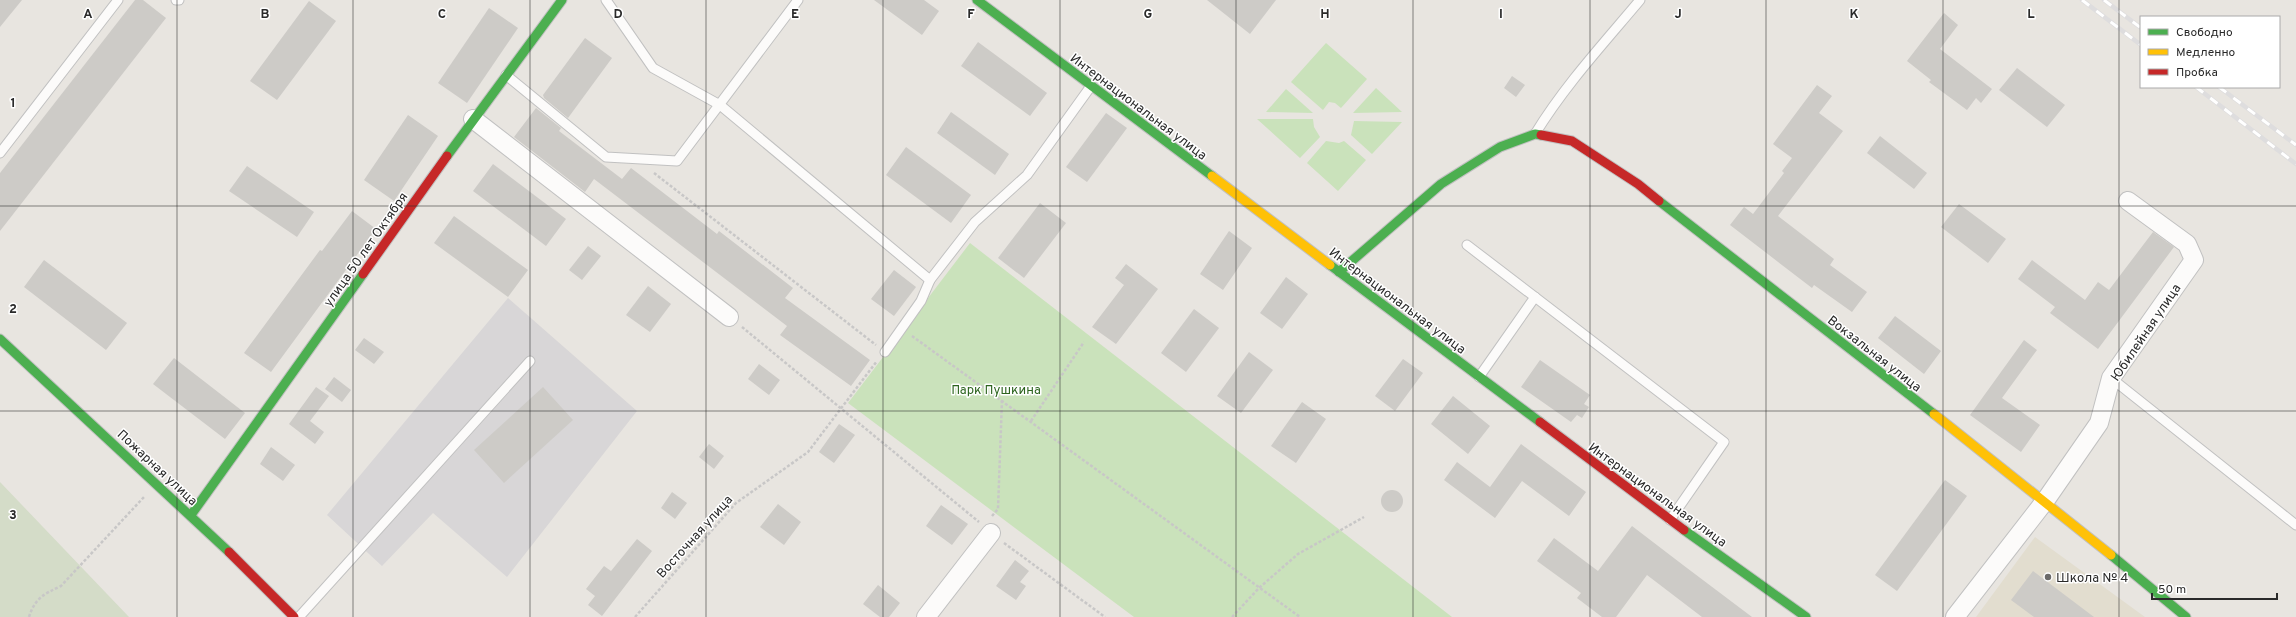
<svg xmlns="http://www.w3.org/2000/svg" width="2296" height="617" font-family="Overpass,sans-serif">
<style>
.industrial{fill:#d8d6d7}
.education{fill:#e2ddcf}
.green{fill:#cae2bb}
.cemetery{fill:#d4dcc8}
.building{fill:#cdcbc7}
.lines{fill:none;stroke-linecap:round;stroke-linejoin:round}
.lane-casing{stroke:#c1c1c1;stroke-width:11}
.street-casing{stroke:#c1c1c1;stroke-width:20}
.fast-casing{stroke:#c1c1c1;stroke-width:11}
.slow-casing{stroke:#c1c1c1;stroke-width:11}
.jam-casing{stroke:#c1c1c1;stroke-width:11}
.path{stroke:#c8c7c7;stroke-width:2.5;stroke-dasharray:3 2;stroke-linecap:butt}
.lane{stroke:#fcfbfa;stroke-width:9}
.street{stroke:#fcfbfa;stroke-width:18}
.fast{stroke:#4caf50;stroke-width:9}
.slow{stroke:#ffc107;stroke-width:9}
.jam{stroke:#c62828;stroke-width:9}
.rail-casing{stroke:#deddde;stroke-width:4.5}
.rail{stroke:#fff;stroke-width:3;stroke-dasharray:9;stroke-linecap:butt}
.grid{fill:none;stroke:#2a2a2a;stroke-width:1;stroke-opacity:0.55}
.poi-dot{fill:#6c6b6a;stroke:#fff;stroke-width:1.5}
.labels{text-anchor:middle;stroke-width:3;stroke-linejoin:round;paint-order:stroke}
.street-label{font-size:13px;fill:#2a2a2a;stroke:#fff}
.park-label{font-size:13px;fill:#2c641e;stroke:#fff}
.poi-label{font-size:13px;fill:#2a2a2a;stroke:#fff;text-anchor:start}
.grid-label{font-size:13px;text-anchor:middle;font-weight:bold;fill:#2a2a2a;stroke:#fff;stroke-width:3;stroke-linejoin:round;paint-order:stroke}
</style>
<rect width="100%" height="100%" fill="#e8e5e0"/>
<polygon class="industrial" points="508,298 637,411 507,577 433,513 382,566 327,515"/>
<polygon class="education" points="2035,537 2145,617 1976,617"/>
<g class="green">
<polygon points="1326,43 1367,79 1341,108 1335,103 1329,102 1323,110 1291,82"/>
<polygon points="1376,88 1402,112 1353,113"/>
<polygon points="1286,89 1313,113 1266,112"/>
<polygon points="1257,119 1313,119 1314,127 1320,137 1300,158"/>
<polygon points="1354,121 1402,122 1372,154 1351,135"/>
<polygon points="1326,141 1339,143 1344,141 1366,160 1338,191 1307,163"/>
<polygon points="970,243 1452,617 1134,617 848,403"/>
</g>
<polygon class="cemetery" points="0,482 129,617 0,617"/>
<g class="building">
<polygon points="0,0 22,0 0,27"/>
<polygon points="135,0 143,0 166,18 0,231 0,173"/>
<polygon points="874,0 924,0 939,11 922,35"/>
<polygon points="1207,0 1276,0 1250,34"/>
<polygon points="309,1 336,21 277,100 250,81"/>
<polygon points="489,8 518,28 467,103 438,83"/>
<polygon points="1944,13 1958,25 1940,49 1992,89 1981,103 1976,98 1967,110 1929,82 1931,80 1907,61"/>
<polygon points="585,38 612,58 568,118 544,98 543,95"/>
<polygon points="978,42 1047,93 1030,116 961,66"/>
<polygon points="2017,68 2065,105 2047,127 1999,90"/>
<polygon points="1512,76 1525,85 1516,97 1504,88"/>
<polygon points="1817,85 1832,96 1819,113 1843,131 1778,216 1834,259 1830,265 1867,292 1852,312 1814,285 1812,288 1730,225 1744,207 1753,214 1784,173 1782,171 1792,158 1773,144"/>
<polygon points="536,108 561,128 559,131 622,179 631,168 717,234 719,231 793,288 785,298 870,360 851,386 780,335 787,326 594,179 585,192 514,137"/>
<polygon points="951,112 1009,154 995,175 937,133"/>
<polygon points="1106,113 1127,128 1087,182 1066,167"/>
<polygon points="408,115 438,136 394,201 364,180"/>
<polygon points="1880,136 1927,173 1914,189 1867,153"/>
<polygon points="906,147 971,195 951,223 886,175"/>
<polygon points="493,164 566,219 546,246 473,191"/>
<polygon points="247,166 314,212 297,237 229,191"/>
<polygon points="1040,203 1066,223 1024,278 998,258"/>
<polygon points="1959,204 2006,239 1988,263 1941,227"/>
<polygon points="352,211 376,229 271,372 244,353 320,250 322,251"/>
<polygon points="454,216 528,270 508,297 434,243"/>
<polygon points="1229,231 1252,248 1223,290 1200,274"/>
<polygon points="2153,232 2174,247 2098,349 2050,313 2055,307 2018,279 2032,260 2085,300 2098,282 2109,290"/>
<polygon points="588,246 601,256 582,280 569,270"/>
<polygon points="44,260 127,323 106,350 24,287"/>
<polygon points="1126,264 1158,289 1116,344 1092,327 1124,285 1115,278"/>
<polygon points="894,270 916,287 894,316 871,299"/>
<polygon points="1286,277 1308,294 1282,329 1260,313"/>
<polygon points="648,286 671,304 650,332 626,315"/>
<polygon points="1194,309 1219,328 1186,372 1161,353"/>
<polygon points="1895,316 1941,351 1924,374 1878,338"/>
<polygon points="364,338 384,352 374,364 355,350"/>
<polygon points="2024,340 2037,350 2002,398 2040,425 2021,452 1970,415"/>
<polygon points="1249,352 1273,370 1241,413 1217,396"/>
<polygon points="174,358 245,413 225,439 153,384"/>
<polygon points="1403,359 1423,373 1395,411 1375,396"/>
<polygon points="1540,360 1590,395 1584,404 1589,407 1582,418 1577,415 1571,422 1521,387"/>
<polygon points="759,364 780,380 769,395 748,379"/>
<polygon points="334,377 351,390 342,402 325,389"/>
<polygon points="316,387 329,396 310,421 324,432 315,444 289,424"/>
<polygon points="543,387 573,420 504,483 474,450"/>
<polygon points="1453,396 1490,426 1468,454 1431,424"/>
<polygon points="1302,402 1326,419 1296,463 1271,446"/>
<polygon points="839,424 855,435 834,463 819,452"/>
<polygon points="709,444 724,456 714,469 699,457"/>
<polygon points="1521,444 1586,492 1569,516 1522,481 1495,518 1444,480 1457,462 1490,487"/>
<polygon points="271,447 295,465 283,481 260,464"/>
<polygon points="1945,480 1967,496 1897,591 1875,575"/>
<circle cx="1392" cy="501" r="11"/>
<polygon points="672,492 687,503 675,519 661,508"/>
<polygon points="778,504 801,522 784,545 760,527"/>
<polygon points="941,505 968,524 952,545 926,526"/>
<polygon points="1632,526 1683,565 1752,617 1702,617 1647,575 1616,617 1602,617 1577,598 1581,593 1537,561 1554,538 1598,571"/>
<polygon points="637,539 652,551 602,616 588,605 595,596 586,589 604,566 611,571"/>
<polygon points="1015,560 1029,571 1020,582 1026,586 1016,600 996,586"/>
<polygon points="2033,571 2094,617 2034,617 2011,600"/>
<polygon points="878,585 900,603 889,617 880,617 863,604"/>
</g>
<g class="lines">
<g class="lane-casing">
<g id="lane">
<polyline points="176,0 179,0"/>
<polyline points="606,0 653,68 720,105 930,280"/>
<polyline points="506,75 606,157 677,161 798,0"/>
<path d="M1535,134C1565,85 1604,43 1640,0"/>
<polyline points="0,153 118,0"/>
<polyline points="1467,245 1724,442 1670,520"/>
<polyline points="885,352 921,301 930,280 975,222 1027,175 1091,86"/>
<polyline points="1479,377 1535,297"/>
<polyline points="2111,378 2296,525"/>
<polyline points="299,617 530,361"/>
</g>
</g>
<g class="street-casing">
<g id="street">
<polyline points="473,119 729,317"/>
<polyline points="926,617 991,533"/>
<polyline points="1955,617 2045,501 2099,423 2111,378 2194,260 2187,244 2128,201"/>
</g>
</g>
<g class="fast-casing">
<g id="fast">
<polyline points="977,0 1212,176"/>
<polyline points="447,156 562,0"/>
<polyline points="1659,201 1934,414"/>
<polyline points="1330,265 1540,422"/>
<polyline points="1339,272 1441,184 1500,147 1535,134 1541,135"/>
<polyline points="0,339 229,552"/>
<polyline points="191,515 363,274"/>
<polyline points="1684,530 1806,617"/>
<polyline points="2111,555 2186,617"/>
</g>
</g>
<g class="slow-casing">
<g id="slow">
<polyline points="1212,176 1330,265"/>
<polyline points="1934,414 2111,555"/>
</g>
</g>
<g class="jam-casing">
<g id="jam">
<polyline points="1541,135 1572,141 1638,184 1659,201"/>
<polyline points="363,274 447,156"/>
<polyline points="1540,422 1684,530"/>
<polyline points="229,552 294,617"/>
</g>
</g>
<g class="path">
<polyline points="654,173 876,345"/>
<polyline points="742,327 979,522"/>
<polyline points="912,336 1300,617"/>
<polyline points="1031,421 1084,342"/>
<polyline points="992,516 998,509 1002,400"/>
<polyline points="1004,543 1105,617"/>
<path d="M29,617C35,598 44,594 61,586L144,497"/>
<polyline points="635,617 736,503 808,452 877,361"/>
<polyline points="1232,617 1259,588 1298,554 1364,517"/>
</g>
<use href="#lane" class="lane"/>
<use href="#street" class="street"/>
<use href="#fast" class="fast"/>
<use href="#slow" class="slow"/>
<use href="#jam" class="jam"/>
<g class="rail-casing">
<g id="rail">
<polyline points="2082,0 2141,45"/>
<polyline points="2104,0 2141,28"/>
<polyline points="2196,87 2296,164"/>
<polyline points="2219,87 2296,145"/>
</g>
</g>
<use href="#rail" class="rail"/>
</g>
<path class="grid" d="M177,0V617M353,0V617M530,0V617M706,0V617M883,0V617M1060,0V617M1236,0V617M1413,0V617M1590,0V617M1766,0V617M1943,0V617M2119,0V617M0,206H2296M0,411H2296"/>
<circle class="poi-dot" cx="2048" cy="577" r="4"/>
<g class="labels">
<g class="street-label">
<text transform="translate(1139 106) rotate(37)" y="5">Интернациональная улица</text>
<text transform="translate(365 249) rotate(-55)" y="5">улица 50 лет Октября</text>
<text transform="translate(1398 300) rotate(37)" y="5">Интернациональная улица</text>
<text transform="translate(2145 332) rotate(-56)" y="5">Юбилейная улица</text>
<text transform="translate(1875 353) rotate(38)" y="5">Вокзальная улица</text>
<text transform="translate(158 467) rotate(43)" y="5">Пожарная улица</text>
<text transform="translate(1658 494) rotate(36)" y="5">Интернациональная улица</text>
<text transform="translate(694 536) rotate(-48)" y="5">Восточная улица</text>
</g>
<g class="park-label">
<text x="996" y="394">Парк Пушкина</text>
</g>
<g class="poi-label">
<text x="2056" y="582">Школа № 4</text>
</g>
</g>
<g class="grid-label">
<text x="88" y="18">A</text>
<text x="265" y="18">B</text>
<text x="442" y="18">C</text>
<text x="618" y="18">D</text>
<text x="795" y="18">E</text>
<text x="971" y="18">F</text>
<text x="1148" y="18">G</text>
<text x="1325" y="18">H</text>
<text x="1501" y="18">I</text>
<text x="1678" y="18">J</text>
<text x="1854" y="18">K</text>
<text x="2031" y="18">L</text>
<text x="13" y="107">1</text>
<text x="13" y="313">2</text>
<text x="13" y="519">3</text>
</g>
<rect x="2140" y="16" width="140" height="72" fill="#ffffff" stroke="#aaaaaa"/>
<rect x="2148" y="29" width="20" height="6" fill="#4caf50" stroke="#aaaaaa"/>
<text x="2176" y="36" font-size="12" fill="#2a2a2a">Свободно</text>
<rect x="2148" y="49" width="20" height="6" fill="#ffc107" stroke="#aaaaaa"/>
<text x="2176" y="56" font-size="12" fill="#2a2a2a">Медленно</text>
<rect x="2148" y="69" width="20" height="6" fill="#c62828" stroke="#aaaaaa"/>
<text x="2176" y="76" font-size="12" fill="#2a2a2a">Пробка</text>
<path d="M2152 593v6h125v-6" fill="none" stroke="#2a2a2a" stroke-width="2"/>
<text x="2158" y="593" font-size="12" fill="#2a2a2a" stroke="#ffffff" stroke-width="3" paint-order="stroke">50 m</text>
</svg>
